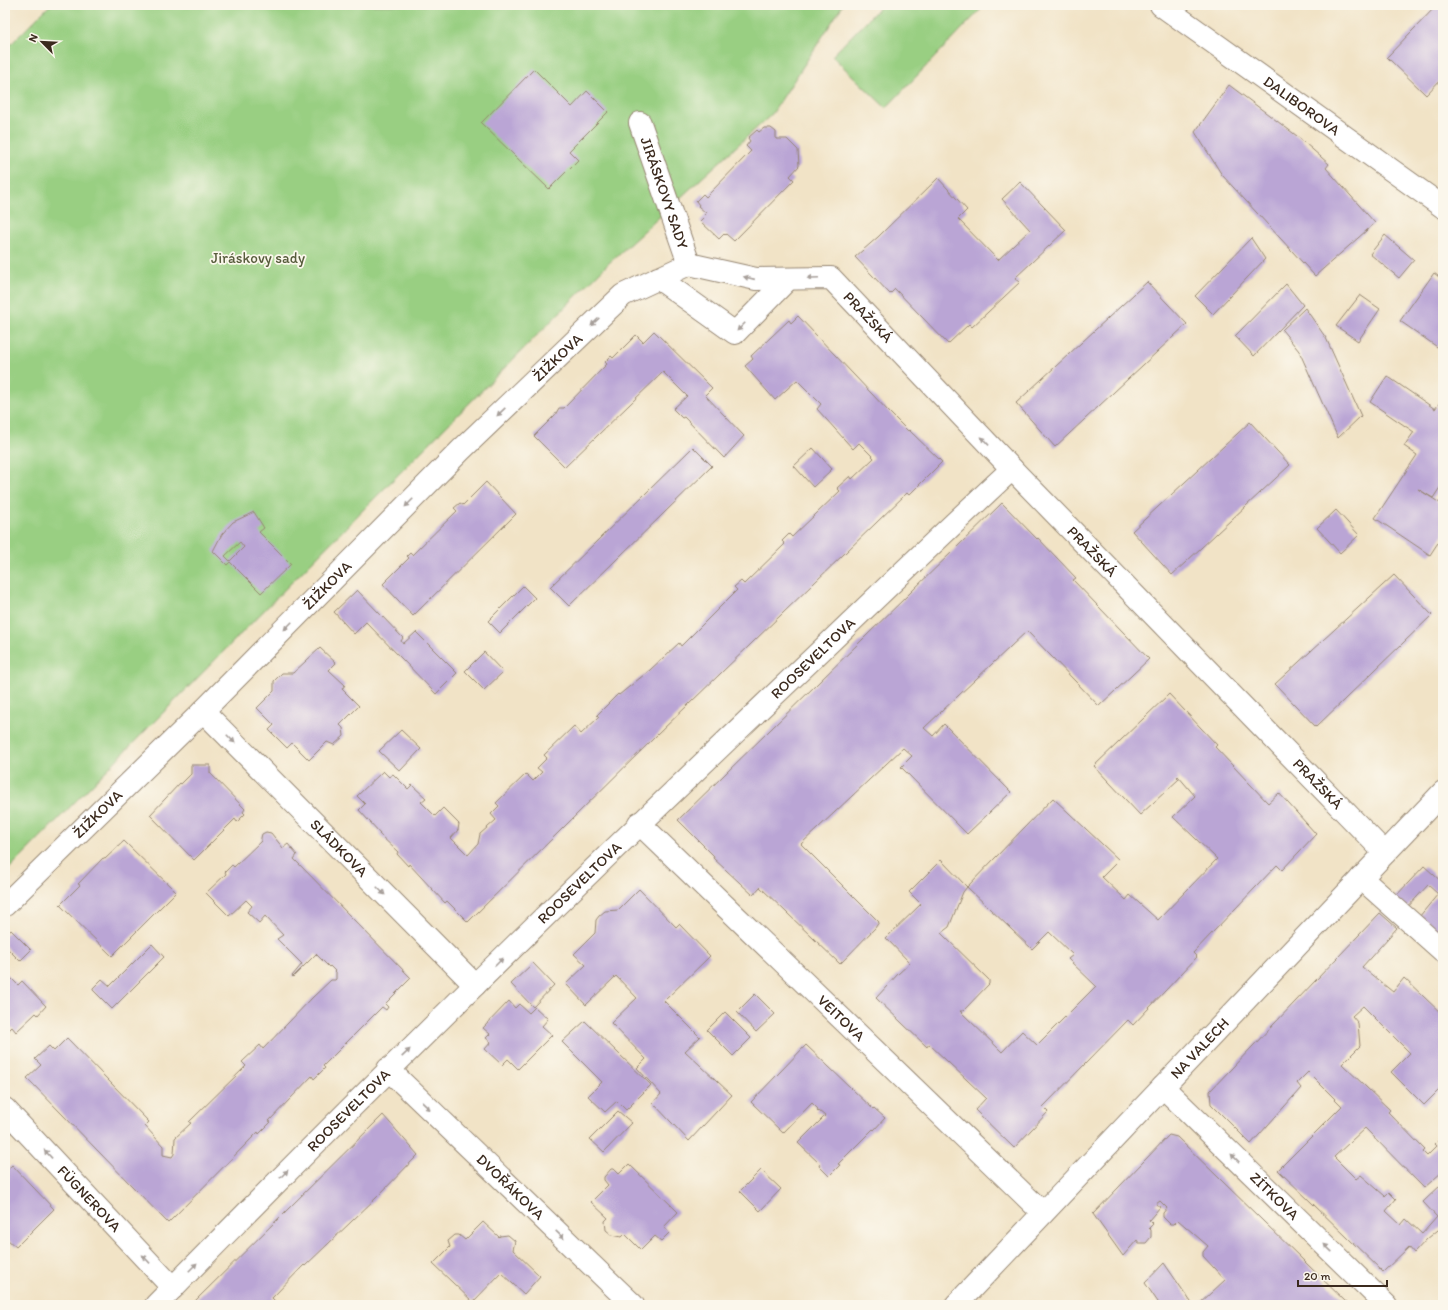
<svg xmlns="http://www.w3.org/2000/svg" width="1448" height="1310" font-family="Itim,sans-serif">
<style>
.green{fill:#99cf82;stroke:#6a7c50}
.building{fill:#baa5d5;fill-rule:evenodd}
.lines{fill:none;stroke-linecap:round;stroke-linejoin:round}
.minor-casing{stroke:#968672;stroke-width:24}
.major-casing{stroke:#968672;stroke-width:24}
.minor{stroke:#fff;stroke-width:22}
.major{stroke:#fff;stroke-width:22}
.oneway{fill:#a79f9a}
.labels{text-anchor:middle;stroke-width:3.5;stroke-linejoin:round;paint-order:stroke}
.street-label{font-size:15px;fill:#3b2a1e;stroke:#fbf7ec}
.park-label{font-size:15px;fill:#575c3c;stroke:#fbf7ec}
</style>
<rect width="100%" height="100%" fill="#fbf7ec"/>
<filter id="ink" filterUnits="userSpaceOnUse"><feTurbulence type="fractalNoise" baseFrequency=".025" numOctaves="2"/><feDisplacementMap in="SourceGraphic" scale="8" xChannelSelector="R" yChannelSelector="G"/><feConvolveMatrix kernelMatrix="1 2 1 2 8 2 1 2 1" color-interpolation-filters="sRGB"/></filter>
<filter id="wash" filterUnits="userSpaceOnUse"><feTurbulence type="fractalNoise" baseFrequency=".012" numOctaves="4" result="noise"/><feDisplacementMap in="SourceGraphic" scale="16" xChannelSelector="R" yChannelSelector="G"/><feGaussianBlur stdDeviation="0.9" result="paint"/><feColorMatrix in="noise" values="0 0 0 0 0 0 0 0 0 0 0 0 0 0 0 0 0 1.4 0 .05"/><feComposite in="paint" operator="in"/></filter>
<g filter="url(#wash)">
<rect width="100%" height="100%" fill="#f1e3c6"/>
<g class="green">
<polygon points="50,5 843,5 772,114 609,263 367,506 5,873 5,50"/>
<polygon points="882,5 985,5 886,108 832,56"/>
</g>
<g id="blocks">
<g class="building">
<polygon points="1437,5 1443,5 1443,77 1426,95 1387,57"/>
<polygon points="534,69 572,107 587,91 608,112 569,151 578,160 549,189 481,123"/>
<polygon points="1229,85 1297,136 1329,164 1326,168 1375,223 1315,276 1222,175 1195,132"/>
<polygon points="764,128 771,128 776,132 776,139 787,139 798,150 799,166 790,176 794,180 734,241 726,234 725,235 724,234 719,239 700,221 705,216 704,215 706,213 698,206 699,205 696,201 703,194 706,197 751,151 746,146 750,141 748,138 757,130 759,132"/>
<polygon points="938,178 967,210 958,219 998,260 1030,230 1002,199 1020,182 1066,230 1015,278 1020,282 972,327 969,324 948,344 895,289 890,294 855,257 878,237"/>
<polygon points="1385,235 1414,260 1399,278 1370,254"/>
<polygon points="1251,238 1265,259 1213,314 1195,296"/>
<polygon points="1434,273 1443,280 1443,351 1400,321"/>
<polygon points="1147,282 1187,324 1055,447 1016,403"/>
<polygon points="1286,284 1303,305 1254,356 1235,336"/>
<polygon points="1360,295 1380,309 1358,341 1336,326"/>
<polygon points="1305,308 1326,338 1361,416 1338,438 1299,351 1282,330"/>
<polygon points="798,316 890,413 908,431 909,430 942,462 909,495 907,493 658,734 468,922 447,901 445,903 409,864 408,866 397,854 398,852 379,834 380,833 359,810 365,804 357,796 383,771 389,777 393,774 408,789 412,785 426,798 421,802 435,816 443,808 459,824 458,830 451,838 468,855 478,844 480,834 496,820 491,814 499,806 496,803 526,774 533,781 542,772 537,768 547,758 544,755 574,726 581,734 599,717 597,715 618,694 619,695 650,670 679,643 681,646 737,590 734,587 741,581 744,584 785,544 782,541 789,534 792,537 840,491 837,488 850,476 852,479 874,458 859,443 853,449 817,409 821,404 797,380 775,400 745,366 753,359 751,356 789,320 791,323"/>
<polygon points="654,331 712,388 705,395 744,436 724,458 684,417 682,418 673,409 687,396 663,372 565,467 534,436 555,415 559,408 564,408 607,364 605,362 611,356 613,358 636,335 643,342"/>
<polygon points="1387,376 1435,409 1443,398 1443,483 1433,498 1418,489 1443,505 1443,535 1430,555 1375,518 1417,455 1404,446 1414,432 1370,402"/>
<polygon points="1250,422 1290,465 1172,575 1132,531"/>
<polygon points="693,447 712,466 569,606 550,587"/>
<polygon points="813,448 832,469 813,487 794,466"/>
<polygon points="486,482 516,514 413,616 383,584 409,558 407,556 410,553 412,555 457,511 454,508 460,503 463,505"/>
<polygon points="1002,503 1037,539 1038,538 1076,578 1073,580 1149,659 1099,706 1027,631 924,728 933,736 944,724 1011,792 967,834 901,767 912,756 903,748 801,844 879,922 875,928 840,964 760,887 753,895 713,858 714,856 678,820"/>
<polygon points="1336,510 1359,535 1340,553 1317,528"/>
<path d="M254,512L264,528L259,532L291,564L261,593L230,562L227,565L213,551L222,534L233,522ZM240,542L244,547L230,561L225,556Z"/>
<polygon points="1394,575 1432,615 1316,727 1275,684"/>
<polygon points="523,586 535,598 500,633 488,621"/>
<polygon points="357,590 403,638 401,641 403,644 416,632 457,673 436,694 366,622 354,634 334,612"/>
<polygon points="320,648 336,663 329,670 345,685 342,689 359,706 340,725 343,728 344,736 334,745 327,742 309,760 292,743 287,748 269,730 274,725 257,708 274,691 274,681 282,673 293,673"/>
<polygon points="484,652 503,672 484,690 465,671"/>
<polygon points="1169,694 1217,745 1215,747 1268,803 1279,793 1316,834 1282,870 1277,865 1193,953 1197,957 1133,1025 1128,1020 1043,1107 1048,1112 1014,1148 975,1110 986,1098 929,1044 927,1047 876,998 898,974 910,963 886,938 921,904 909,892 941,860 967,887 963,892 949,927 941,933 989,980 989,984 963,1011 960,1011 1002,1052 1022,1031 1037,1045 1096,986 1068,959 1073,955 1049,932 1032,949 967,887 1053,798 1119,860 1102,877 1126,900 1130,895 1158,920 1217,859 1173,817 1195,796 1178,776 1177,777 1179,779 1140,815 1094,766"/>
<polygon points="401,730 421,749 400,771 379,751"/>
<polygon points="191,765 210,765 210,773 245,809 243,812 245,814 237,822 235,819 194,860 150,815 180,783 181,784 191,774"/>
<polygon points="266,832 271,833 283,848 288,844 297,855 294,859 411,978 385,1004 388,1007 386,1010 382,1007 323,1066 325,1068 314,1079 312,1076 269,1121 271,1122 259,1134 258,1132 168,1223 27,1078 41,1065 35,1059 49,1046 54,1051 67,1038 149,1122 145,1126 163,1146 163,1155 172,1157 174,1154 175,1138 191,1123 189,1122 246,1066 242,1062 260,1045 263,1049 313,997 331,980 335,980 336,979 336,972 330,966 329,967 316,954 293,977 292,976 302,964 277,939 283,935 265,916 259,923 247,912 252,906 246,900 229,916 206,893 226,874 225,872 232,865 234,867 261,841 261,838 262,834"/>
<polygon points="124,841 176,892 112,956 60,905 80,885 78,884 103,858 105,859"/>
<polygon points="1424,866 1443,883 1443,937 1419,917 1438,894 1428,885 1406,909 1394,898"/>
<polygon points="639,889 676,927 679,924 710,956 664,1001 700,1037 685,1051 732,1095 689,1141 653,1103 661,1094 637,1068 646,1059 611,1023 637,998 616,976 586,1005 566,984 586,965 574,954 595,933 596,920 599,916 605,911 618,910"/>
<polygon points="1380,913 1397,928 1362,967 1393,992 1404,978 1443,1015 1443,1086 1424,1105 1391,1072 1410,1053 1363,1006 1352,1016 1358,1023 1360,1046 1342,1064 1390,1110 1388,1112 1425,1150 1423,1152 1427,1156 1437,1146 1435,1144 1443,1136 1443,1172 1442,1172 1424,1188 1365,1128 1334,1157 1356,1179 1361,1175 1385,1196 1389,1192 1396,1199 1386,1211 1401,1225 1406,1219 1422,1234 1437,1217 1423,1202 1443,1183 1443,1226 1427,1239 1414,1253 1409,1247 1383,1272 1278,1170 1342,1106 1308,1072 1297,1083 1301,1088 1251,1144 1211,1104 1210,1091"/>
<polygon points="11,930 31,950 20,961 5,946 5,936"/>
<polygon points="152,944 164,957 112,1009 93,990 93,988 102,979 110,986"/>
<polygon points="533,963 554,985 533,1007 511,984"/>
<polygon points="5,973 6,973 18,985 22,981 46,1006 38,1015 36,1013 16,1032 12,1027 5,1034"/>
<polygon points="755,994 775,1014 756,1032 737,1012"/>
<polygon points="509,1001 515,1008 519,1004 529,1013 535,1007 548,1019 542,1026 552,1035 518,1069 508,1059 502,1065 485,1049 491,1042 486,1038 490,1034 483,1028"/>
<polygon points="725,1012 751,1038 733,1056 707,1030"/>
<polygon points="585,1021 651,1085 626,1110 617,1101 605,1112 588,1096 602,1082 562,1042"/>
<polygon points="806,1045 873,1109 874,1108 885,1118 874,1130 873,1129 838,1164 840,1165 829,1176 819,1166 820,1164 798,1143 825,1116 819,1111 818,1112 817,1111 818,1109 812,1103 783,1133 751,1102"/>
<polygon points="618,1111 632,1123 604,1152 590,1139"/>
<polygon points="383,1115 418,1155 376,1198 305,1266 304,1265 272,1298 276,1302 273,1305 191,1305"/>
<polygon points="1169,1135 1177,1137 1349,1305 1240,1305 1237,1303 1235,1305 1198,1305 1225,1280 1203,1256 1203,1252 1208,1246 1178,1220 1174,1224 1170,1224 1163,1217 1163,1213 1167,1208 1160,1201 1156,1204 1160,1207 1149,1220 1153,1224 1149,1228 1151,1230 1151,1237 1146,1243 1139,1243 1137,1240 1123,1256 1093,1214"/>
<polygon points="629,1164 678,1212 664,1227 669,1233 661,1241 655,1236 641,1250 625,1234 622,1237 612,1235 606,1230 605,1221 608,1218 591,1202 608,1185 604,1180 604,1177 611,1169 614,1169 619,1174"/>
<polygon points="12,1165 54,1209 16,1247 8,1240 5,1243 5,1172"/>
<polygon points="761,1170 781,1189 760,1211 740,1191"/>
<polygon points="483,1222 499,1237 500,1236 508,1235 515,1241 513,1250 540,1276 524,1294 501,1273 473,1302 433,1264 450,1247 448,1241 455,1235 459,1235 465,1240"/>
<polygon points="1164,1263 1193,1305 1160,1305 1145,1283"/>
</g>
</g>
</g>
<g filter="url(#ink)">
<use href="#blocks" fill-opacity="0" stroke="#968672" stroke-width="1"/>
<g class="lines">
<g class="minor-casing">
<g id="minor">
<path id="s1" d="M1161,5L1443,207"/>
<path id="s2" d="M640,123L689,264"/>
<polyline points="658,278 735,333 788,279"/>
<path id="s3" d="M203,711L475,985"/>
<path id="s4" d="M639,823L1043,1213"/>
<polyline points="1361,878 1443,951"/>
<path id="s5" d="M5,905L203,711L461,450L623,295L689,264L756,279L831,278L1012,469L1385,853"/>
<path id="s6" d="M388,1069L633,1305"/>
<path id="s7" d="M1163,1087L1386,1305"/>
<path id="s8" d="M5,1109L173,1288"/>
<path id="s9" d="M156,1305C369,1087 586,874 807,664C875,599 943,533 1012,469"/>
</g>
</g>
<g class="major-casing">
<g id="major">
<path id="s10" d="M956,1305L1443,792"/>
</g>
</g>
<use href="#minor" class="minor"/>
<use href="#major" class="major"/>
</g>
<defs><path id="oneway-solid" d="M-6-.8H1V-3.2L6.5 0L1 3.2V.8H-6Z"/></defs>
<g class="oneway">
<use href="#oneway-solid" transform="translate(749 278) rotate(-167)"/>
<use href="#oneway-solid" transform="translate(813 278) rotate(178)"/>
<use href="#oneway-solid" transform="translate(595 322) rotate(136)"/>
<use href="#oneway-solid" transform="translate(741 327) rotate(135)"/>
<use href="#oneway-solid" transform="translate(501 412) rotate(136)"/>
<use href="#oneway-solid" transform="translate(985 441) rotate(-133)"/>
<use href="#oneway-solid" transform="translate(409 503) rotate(135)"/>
<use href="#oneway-solid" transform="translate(288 626) rotate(135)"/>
<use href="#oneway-solid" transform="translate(231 739) rotate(45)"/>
<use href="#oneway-solid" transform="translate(381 891) rotate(45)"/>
<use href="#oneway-solid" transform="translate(499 962) rotate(-45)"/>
<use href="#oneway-solid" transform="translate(406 1053) rotate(-44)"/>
<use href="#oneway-solid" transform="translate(426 1106) rotate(44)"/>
<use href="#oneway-solid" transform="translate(48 1154) rotate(-133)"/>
<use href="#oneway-solid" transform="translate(1235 1158) rotate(-136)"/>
<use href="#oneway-solid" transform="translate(284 1174) rotate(-45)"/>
<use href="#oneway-solid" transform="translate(560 1235) rotate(44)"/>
<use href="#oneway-solid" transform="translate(1328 1248) rotate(-136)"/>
<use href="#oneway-solid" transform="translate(146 1259) rotate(-133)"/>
<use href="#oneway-solid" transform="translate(193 1267) rotate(-45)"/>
</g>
</g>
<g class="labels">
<g class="street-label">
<text dy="5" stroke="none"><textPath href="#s1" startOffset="173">DALIBOROVA</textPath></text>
<text dy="5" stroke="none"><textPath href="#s2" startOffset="74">JIRÁSKOVY SADY</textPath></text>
<text dy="5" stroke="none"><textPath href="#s5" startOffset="1139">PRAŽSKÁ</textPath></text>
<text dy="5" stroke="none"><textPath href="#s5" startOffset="778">ŽIŽKOVA</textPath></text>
<text dy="5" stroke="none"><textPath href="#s5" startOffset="1463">PRAŽSKÁ</textPath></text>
<text dy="5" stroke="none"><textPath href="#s5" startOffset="454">ŽIŽKOVA</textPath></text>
<text dy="5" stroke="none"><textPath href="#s9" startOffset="922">ROOSEVELTOVA</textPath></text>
<text dy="5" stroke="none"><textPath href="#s5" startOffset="1787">PRAŽSKÁ</textPath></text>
<text dy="5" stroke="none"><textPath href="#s5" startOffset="130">ŽIŽKOVA</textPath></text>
<text dy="5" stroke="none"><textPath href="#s3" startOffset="193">SLÁDKOVA</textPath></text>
<text dy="5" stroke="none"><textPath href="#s9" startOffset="598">ROOSEVELTOVA</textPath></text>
<text dy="5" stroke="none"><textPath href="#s4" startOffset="281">VEITOVA</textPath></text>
<text dy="5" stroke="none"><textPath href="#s10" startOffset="354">NA VALECH</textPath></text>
<text dy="5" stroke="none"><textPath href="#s9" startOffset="274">ROOSEVELTOVA</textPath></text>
<text dy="5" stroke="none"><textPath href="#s6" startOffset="170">DVOŘÁKOVA</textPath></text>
<text dy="5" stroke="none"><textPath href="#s7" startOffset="156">ZÍTKOVA</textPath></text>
<text dy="5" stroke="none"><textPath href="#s8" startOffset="123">FÜGNEROVA</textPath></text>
</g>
<g class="park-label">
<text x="258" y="263">Jiráskovy sady</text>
</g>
</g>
<rect width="1448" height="1310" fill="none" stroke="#fbf7ec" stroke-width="20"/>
<g transform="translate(42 42) rotate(294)" stroke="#fbf7ec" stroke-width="3" paint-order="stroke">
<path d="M0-3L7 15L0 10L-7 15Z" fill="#3b2a1e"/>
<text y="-6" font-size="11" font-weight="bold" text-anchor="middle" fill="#3b2a1e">N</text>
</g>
<path d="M1298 1280v6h89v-6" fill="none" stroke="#3b2a1e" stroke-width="2"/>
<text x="1304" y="1280" font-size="12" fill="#3b2a1e" stroke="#fbf7ec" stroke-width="3" paint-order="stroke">20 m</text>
</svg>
